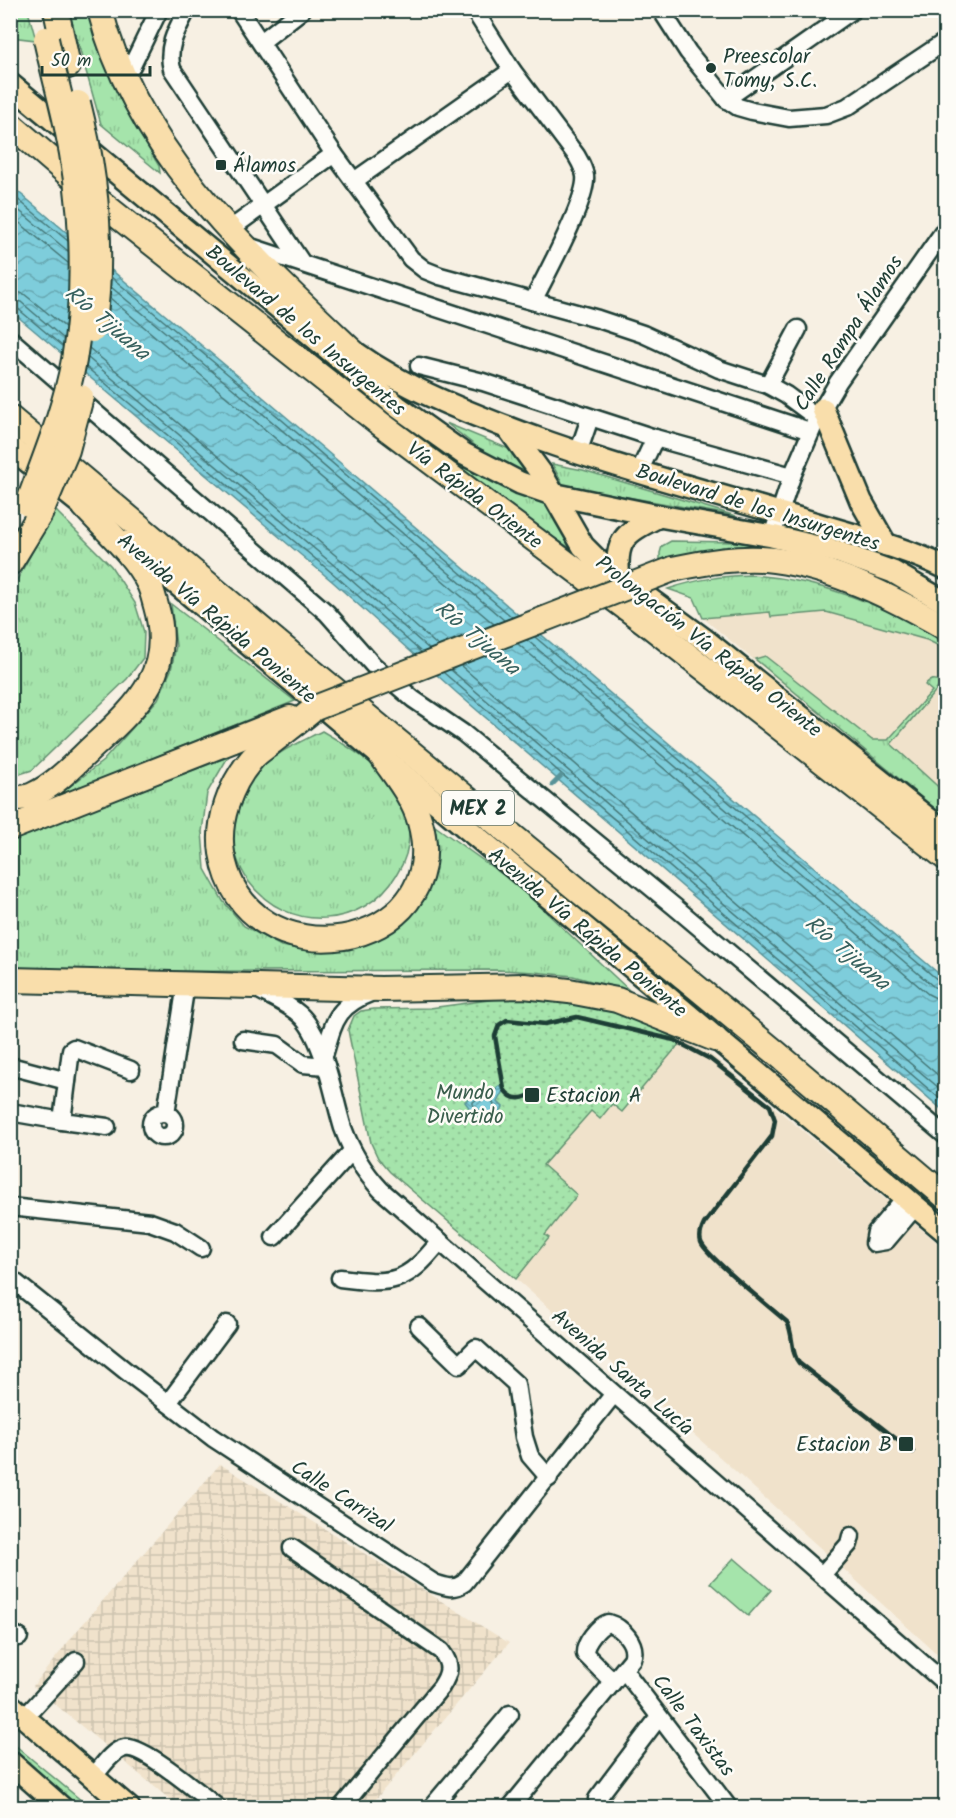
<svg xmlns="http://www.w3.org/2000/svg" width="956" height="1818" font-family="Kalam,sans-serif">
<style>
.built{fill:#f0e2cb}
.industrial{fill:url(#industrial-grid)}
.grass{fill:url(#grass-tufts);stroke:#629070;stroke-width:1.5}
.park{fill:url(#park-dots);stroke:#629070;stroke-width:1.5}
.garden{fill:#a5e4ab;stroke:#629070;stroke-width:1.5}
.water{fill:url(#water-waves);stroke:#589398;stroke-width:1.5}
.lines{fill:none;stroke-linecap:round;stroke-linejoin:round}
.shore{stroke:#457777;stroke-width:1.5}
.stream{stroke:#589398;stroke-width:4.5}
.minor-casing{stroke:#1f3d34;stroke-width:21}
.major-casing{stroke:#1f3d34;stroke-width:26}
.highway-casing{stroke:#1f3d34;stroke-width:28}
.minor{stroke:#fdfcf7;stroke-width:16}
.major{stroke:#f9deab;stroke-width:21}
.highway{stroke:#f9deab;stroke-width:24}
.rail{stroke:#1f3d34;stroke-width:4.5}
.highway-bridge-casing{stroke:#1f3d34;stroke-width:28;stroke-linecap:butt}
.highway-bridge{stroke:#f9deab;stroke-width:24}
.poi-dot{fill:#1f3d34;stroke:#fdfcf7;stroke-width:2}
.labels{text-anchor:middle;stroke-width:5;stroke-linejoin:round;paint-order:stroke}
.shield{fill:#fdfcf7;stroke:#62766e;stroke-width:1.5}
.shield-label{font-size:20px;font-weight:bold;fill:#1f3d34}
.poi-label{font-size:21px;fill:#1f3d34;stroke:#fdfcf7;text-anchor:start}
.street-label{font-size:21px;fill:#1f3d34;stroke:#fdfcf7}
.park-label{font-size:21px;fill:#3a5e4c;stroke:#fdfcf7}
.water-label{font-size:22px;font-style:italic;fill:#37615e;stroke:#fdfcf7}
</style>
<defs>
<pattern id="industrial-grid" width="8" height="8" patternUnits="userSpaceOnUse" patternTransform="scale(1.5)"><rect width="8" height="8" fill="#f0e2cb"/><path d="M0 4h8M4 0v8" fill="none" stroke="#cdc3af"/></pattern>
<pattern id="grass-tufts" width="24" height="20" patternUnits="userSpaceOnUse" patternTransform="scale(1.5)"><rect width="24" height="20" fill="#a5e4ab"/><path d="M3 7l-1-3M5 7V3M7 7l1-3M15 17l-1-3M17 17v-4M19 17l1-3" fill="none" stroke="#8ec494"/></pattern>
<pattern id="park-dots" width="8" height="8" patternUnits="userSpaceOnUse" patternTransform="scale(1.5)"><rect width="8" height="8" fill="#a5e4ab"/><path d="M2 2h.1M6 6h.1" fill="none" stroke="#8ec494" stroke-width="1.8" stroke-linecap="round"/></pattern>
<pattern id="water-waves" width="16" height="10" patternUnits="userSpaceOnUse" patternTransform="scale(1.5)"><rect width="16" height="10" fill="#7ecddb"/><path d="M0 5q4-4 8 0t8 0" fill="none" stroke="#67a8b2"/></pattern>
</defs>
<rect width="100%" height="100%" fill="#f7f0e3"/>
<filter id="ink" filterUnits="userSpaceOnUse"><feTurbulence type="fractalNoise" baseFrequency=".0167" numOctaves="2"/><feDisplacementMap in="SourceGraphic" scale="12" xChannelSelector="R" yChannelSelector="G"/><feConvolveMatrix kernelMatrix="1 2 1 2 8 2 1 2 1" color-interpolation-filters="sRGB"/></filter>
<g filter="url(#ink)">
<g class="built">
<polygon points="825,606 945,642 945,817 703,618"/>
<polygon points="455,1005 637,1020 680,1036 714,1057 945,1249 945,1661 723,1460 516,1279 390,1172 378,1158 371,1143 348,1037 350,1023 354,1016 361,1011 374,1009 430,1008"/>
</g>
<polygon class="industrial" points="220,1464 509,1643 369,1807 179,1807 33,1686 76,1632"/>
<g class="grass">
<polygon points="10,11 28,11 36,40 11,37"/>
<polygon points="69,11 89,11 102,57 121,101 159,166 160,173 101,124"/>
<polygon points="381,410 405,420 509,489 549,506 586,558 524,519"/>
<polygon points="446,423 514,451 534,478 481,450"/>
<polygon points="552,464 583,470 736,516 564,486"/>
<polygon points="55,510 111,566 135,603 144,632 143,658 127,679 32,770 11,777 11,591"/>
<polygon points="671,541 739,542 777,547 831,560 879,576 945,610 945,616 832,565 660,568 660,553 662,546"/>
<path d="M752,575C825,580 881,606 945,639V649L927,640L826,612L771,617L770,612L703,618L694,598L668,589C698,579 721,576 752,575Z"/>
<polygon points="171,604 295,701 56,797 103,761 158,699 171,670 176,646"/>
<path d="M765,656L872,740H888L932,691L925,685C930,678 935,679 943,682L891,744L945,793V817L755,659Z"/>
<path d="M322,731C341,742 358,753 375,766C381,770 389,774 393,780C404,792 407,811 409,826C410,843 406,860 397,874C364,929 288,934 249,882C239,867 232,850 233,832C236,769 273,756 322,731Z"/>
<polygon points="228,757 207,793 202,832 205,869 223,901 244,926 281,946 309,950 349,950 377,940 413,911 432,880 438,849 435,826 517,885 631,992 573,976 534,972 499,970 11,972 11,840"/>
<polygon points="10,1741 89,1807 73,1807 11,1753"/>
</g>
<path class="park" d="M504,998C549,997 593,1004 636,1020C651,1025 666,1034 681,1042L622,1112L612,1104L600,1119L591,1111L543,1165L577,1195L545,1235L549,1238L516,1279L390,1172L378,1158L371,1143L348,1030L354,1016L361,1011L374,1009L430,1008Z"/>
<polygon class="garden" points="734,1558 771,1590 748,1616 710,1583"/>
<g class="water">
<polygon points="10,185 250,386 945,979 945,1112 457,693 333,582 11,311"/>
<polygon points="499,1086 505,1089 498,1102 503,1107 495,1122 489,1123 473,1113 465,1102 474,1092 494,1092"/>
</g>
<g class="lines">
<g class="shore">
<polyline points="10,193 68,241"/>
<polyline points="10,203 68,251"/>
<polyline points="10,215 68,263"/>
<polyline points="111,277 247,390 512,617"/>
<polyline points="111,287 242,396 504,620"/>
<polyline points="10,290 24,294 65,327"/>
<polyline points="110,298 494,624"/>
<polyline points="10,299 21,302 63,338"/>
<polyline points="10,307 17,308 62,346"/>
<polyline points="89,348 347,565 438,646"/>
<polyline points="88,358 342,572 429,649"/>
<polyline points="86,367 337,577 421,652"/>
<polyline points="535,637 939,981 946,983"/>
<polyline points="527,640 934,987 946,990"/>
<polyline points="518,644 928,994 936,998 946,999"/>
<polyline points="461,666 946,1082"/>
<polyline points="451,670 946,1094"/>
<polyline points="444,673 946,1104"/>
<polygon points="477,1099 492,1100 495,1109 491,1116 483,1114 473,1105 473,1102"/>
</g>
<polyline class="stream" points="552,785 561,776"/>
<g class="minor-casing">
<g id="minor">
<path d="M187,10C177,29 166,47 172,69L302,263"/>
<polyline points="239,10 334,154 411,259 425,270 440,276 598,319 643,334 719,369 768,385 786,395 817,418"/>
<path d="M474,10L512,70L576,155C580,162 584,168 585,176C588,199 545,277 533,301"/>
<polyline points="661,10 688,52 726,99 738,107 752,111 789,118 826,115 847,107 946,41"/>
<polyline points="261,42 302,10"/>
<polyline points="125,80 159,10"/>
<polyline points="726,99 853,10"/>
<polyline points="354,181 512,70"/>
<polyline points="229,230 334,154"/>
<polyline points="248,246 810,431"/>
<polyline points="10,339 327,613 373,665 413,699 463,733 675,907 946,1136"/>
<polyline points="419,366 483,382 655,438 792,476"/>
<polyline points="768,385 798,329"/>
<polyline points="578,453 590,418"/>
<polyline points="639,472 655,438"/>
<polyline points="772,536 792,476 817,418 838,382 946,228"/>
<path d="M255,988C269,996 287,1003 299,1014C324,1036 333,1096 343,1128C352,1153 363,1171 381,1190L946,1684"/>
<polyline points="243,1040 277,1045 303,1064 326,1066"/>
<path d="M323,1059C334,1022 335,1006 373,992"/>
<polyline points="10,1066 67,1081"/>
<polyline points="10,1112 62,1121"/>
<polyline points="166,1113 186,984"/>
<circle cx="163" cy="1125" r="12"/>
<polyline points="107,1127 62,1121 71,1050 74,1048 131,1070"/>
<polyline points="905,1198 876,1232 874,1243 886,1241 915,1207"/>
<polyline points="10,1207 150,1222 175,1231 201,1248"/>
<polyline points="274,1237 352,1151"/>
<path d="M10,1278L126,1371L213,1438L434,1583C446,1587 454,1590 464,1583L613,1395"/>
<path d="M340,1278C392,1285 406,1284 440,1241"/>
<polyline points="419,1326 459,1365 476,1348 516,1384 524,1437 530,1456 549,1478"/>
<polyline points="168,1403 227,1324"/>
<path d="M292,1548L441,1651C452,1665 450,1673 441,1687L341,1808"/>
<polyline points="822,1575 849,1544 851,1536"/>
<polyline points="10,1633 19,1637"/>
<polyline points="624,1670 729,1808"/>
<polyline points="25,1717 76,1661"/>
<path d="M94,1776C102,1767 112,1750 125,1748C142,1744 202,1795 218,1808"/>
<polyline points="597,1799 659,1717"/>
<polyline points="431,1808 510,1714"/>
<path d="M510,1808L632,1659C638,1644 622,1627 608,1623C598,1626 584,1644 585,1654L613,1682"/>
</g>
</g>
<g class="major-casing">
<g id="major">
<polyline points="10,84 398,407 464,454 520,483 552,494 659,516 772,536 838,552 893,572 946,603"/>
<path d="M341,342C385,377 437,400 488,420C595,463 707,491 817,524C860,537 905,548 946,568"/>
<polyline points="823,409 861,501 886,545"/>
<polyline points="508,428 541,473 583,546 600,563 705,640 946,833"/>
<polyline points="10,447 96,516"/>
<polyline points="127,542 946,1232"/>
<path d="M619,579C614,538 626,533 659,516"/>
<polyline points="10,1705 129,1808"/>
<polyline points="10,1762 62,1808"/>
</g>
</g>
<g class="highway-casing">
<g id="highway">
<polyline points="56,10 68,66"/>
<path d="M100,10C136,152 251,255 353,352"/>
<polyline points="10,124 104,205 378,422 645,622 946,858"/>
<polyline points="10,418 291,654 774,1051 946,1197"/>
<polyline points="10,563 40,514"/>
<path d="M673,569C706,562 740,556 774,560C836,568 893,598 946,628"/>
<path d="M315,708C301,720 286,731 272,742C265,748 256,753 251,760C230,785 217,821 222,853C244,988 456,953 420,822C413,797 395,776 381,755"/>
<path d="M10,799C18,798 27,798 33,795C57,784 77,761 97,743C141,703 174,669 156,606C154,599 152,590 149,584C135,555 106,530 84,506"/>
<polyline points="10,828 290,718"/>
<polyline points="10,980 381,989 524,986 569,991 617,1000 715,1039"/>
</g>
</g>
<use href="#minor" class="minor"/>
<use href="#major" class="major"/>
<use href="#highway" class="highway"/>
<g class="rail">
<path d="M537,1091C525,1099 513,1103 504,1089L495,1036L499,1025L507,1020L545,1024L577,1017L674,1040L710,1059L770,1106L775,1120L772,1136L704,1224C701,1230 699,1236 701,1242C705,1255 773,1310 787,1322C794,1335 790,1352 799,1363L913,1452"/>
<polyline points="10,1807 11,1808"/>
</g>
<g class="highway-bridge-casing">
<g id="highway-bridge">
<path d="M78,103C97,178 104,254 93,330"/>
<path d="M28,504C45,457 65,410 74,360C87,283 83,200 66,123C60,95 52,67 46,39"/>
<polyline points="40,514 67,450 81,397"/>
<polyline points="315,708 673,569"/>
</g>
</g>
<use href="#highway-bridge" class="highway-bridge"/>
</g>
</g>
<g class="poi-dot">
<circle cx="711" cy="68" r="6"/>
<rect x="215" y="159" width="12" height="12" rx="3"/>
<rect x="524" y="1087" width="16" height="16" rx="3"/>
<rect x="898" y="1436" width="16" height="16" rx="3"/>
</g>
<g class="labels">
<rect class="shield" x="442" y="791" width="72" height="34" rx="4.5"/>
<g class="shield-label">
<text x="478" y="815">MEX 2</text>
</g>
<g class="poi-label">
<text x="723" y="63">Preescolar<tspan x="723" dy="24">Tomy, S.C.</tspan></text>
<text x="233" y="172">Álamos</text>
<text x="546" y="1102">Estacion A</text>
<text x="892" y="1451" text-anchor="end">Estacion B</text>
</g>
<g class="street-label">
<text transform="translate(306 330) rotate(40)" y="7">Boulevard de los Insurgentes</text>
<text transform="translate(848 333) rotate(-57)" y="7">Calle Rampa Álamos</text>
<text transform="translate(475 495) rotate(37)" y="7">Vía Rápida Oriente</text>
<text transform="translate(758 507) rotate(17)" y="7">Boulevard de los Insurgentes</text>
<text transform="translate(217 618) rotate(40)" y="7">Avenida Vía Rápida Poniente</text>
<text transform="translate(709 646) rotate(38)" y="7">Prolongación Vía Rápida Oriente</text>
<text transform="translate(588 932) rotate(40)" y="7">Avenida Vía Rápida Poniente</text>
<text transform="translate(623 1372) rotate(41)" y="7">Avenida Santa Lucía</text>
<text transform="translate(342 1496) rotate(33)" y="7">Calle Carrizal</text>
<text transform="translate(694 1725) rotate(53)" y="7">Calle Taxistas</text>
</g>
<g class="park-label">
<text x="465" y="1099">Mundo<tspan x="465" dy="24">Divertido</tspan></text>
</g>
<g class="water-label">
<text transform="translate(108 322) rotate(40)" y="8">Río Tijuana</text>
<text transform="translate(478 637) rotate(40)" y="8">Río Tijuana</text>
<text transform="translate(848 952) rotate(40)" y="8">Río Tijuana</text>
</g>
</g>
<rect width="956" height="1818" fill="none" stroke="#fdfcf7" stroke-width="36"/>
<rect x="18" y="18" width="920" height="1782" fill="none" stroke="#1f3d34" stroke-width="2" filter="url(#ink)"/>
<path d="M42 66v9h108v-9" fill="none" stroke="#1f3d34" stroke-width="3"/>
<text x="51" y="66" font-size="18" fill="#1f3d34" stroke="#fdfcf7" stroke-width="4.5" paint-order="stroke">50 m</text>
</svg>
